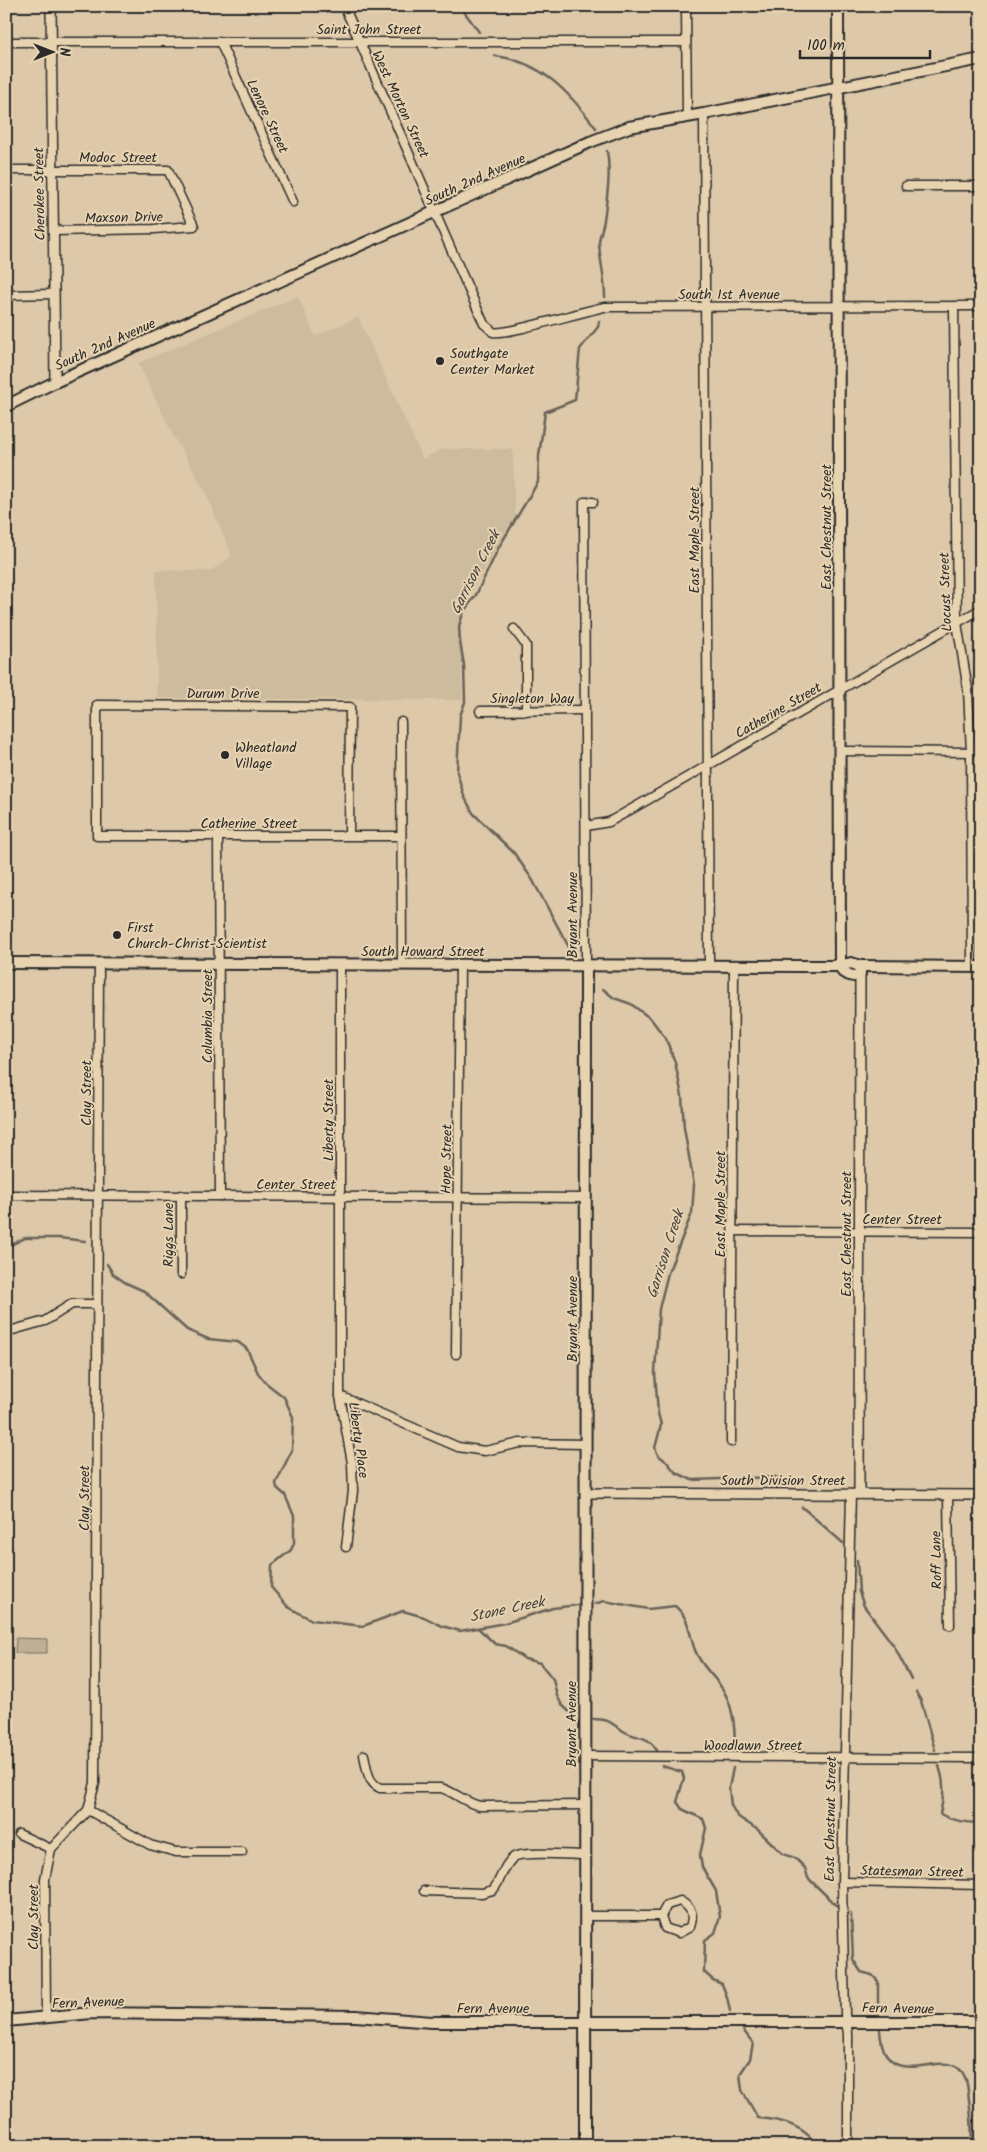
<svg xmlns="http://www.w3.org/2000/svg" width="987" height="2152" font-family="Kalam,sans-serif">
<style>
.built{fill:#cdbb9e}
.grass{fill:#bfaf94;stroke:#756d60}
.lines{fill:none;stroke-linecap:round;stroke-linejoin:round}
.stream{stroke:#696358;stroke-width:2.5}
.minor-casing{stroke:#2b2b2b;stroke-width:11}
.tertiary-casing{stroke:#2b2b2b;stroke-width:12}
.secondary-casing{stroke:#2b2b2b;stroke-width:14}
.minor{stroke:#e8d3b1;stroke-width:8}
.tertiary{stroke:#e8d3b1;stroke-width:9}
.secondary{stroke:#e8d3b1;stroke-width:10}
.poi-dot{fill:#2b2b2b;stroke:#e8d3b1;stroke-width:2}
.labels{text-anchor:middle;stroke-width:4;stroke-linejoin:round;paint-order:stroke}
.street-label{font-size:14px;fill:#2b2b2b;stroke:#e8d3b1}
.poi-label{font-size:14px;fill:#2b2b2b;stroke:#e8d3b1;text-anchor:start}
.water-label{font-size:15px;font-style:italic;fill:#45423e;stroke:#e8d3b1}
</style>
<rect width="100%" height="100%" fill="#ddc9a9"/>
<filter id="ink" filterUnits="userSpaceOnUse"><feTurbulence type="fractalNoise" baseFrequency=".02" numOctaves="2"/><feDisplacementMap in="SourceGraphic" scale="10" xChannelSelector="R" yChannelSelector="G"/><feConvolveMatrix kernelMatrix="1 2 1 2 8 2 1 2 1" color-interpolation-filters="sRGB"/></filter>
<g filter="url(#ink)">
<polygon class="built" points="298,296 315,336 358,317 423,459 441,449 513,449 515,517 461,608 462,700 157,698 156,570 211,571 232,556 204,489 174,437 138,363"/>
<polygon class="grass" points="16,1638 47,1639 47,1653 15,1653"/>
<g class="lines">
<g class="stream">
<polyline points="460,6 479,32"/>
<path d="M495,56C541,61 569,92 596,128"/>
<path d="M605,297C605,279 600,261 599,243C599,236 603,228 604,220C607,197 611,174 607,151"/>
<polyline points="571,951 532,879 514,853 473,813 464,796 457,772 460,716 465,702 464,665 460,642 459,626 464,611 476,595 499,547 538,482 539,456 545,412 575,400 580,349 598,327 599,321"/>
<polyline points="603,989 614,998 631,1004 651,1019 666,1039 675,1062 682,1096 684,1128 694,1185 692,1213 668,1273 659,1309 655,1372 658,1413 661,1425 655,1448 658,1455 667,1462 675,1472 692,1480 775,1477 784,1480"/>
<polyline points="6,1247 25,1238 59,1238 85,1241"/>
<polyline points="107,1264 113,1274 126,1283 144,1291 187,1330 208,1339 238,1342 247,1349 258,1373 266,1383 284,1397 293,1417 292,1450 276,1483 277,1488 285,1495 294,1516 294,1543 291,1550 272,1565 271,1587 288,1607 312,1620 363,1626 403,1611 424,1617 442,1626 460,1631 505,1623 553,1608 578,1605"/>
<polyline points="802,1507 843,1543"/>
<polyline points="857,1560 859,1592 864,1606 894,1646 911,1679"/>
<path d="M595,1604L604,1601L648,1609L675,1606C691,1620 688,1632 695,1650C700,1664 710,1672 719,1684C734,1703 735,1728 735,1750"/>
<polyline points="478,1628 495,1644 506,1646 525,1659 540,1663 553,1679 557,1696 562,1705 574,1716"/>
<polyline points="916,1692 921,1701 935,1750"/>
<path d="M593,1719C612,1719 610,1724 625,1732C640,1740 646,1733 658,1752"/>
<polyline points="662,1766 682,1772 684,1778 677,1802 682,1809 703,1819 706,1828 700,1855 702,1867 716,1891 720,1917 715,1933 705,1940 704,1972 713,1980 722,1984 727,1997 730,2011"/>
<path d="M939,1766C945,1784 944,1796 940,1814C953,1821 966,1823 981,1823"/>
<polyline points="733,1768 729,1788 731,1805 737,1816 758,1830 783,1854 795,1858 805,1868 808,1878 836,1905"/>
<polyline points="851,1914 853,1959 861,1972 872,1975 878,1981 878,2009"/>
<path d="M743,2030L753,2043L750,2059L740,2074L742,2090L758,2118C782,2120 803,2125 818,2146"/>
<path d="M880,2030C884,2102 950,2039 965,2077C968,2084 968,2093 969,2100C971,2115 973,2131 971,2146"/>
</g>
<g class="minor-casing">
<g id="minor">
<path d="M344,6L484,324C487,326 491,330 493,332C504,336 586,310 605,307L981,306"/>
<polyline points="686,6 687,117"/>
<polyline points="6,42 686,42"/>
<polyline points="220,42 293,202"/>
<polyline points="704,114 709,966"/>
<polyline points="6,170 168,170 194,226 154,229 53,231"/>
<polyline points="906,186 981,186"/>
<polyline points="6,295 54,294"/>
<polyline points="954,306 957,623 968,690 971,752 972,967"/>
<polyline points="514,629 526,645 526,711"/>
<polyline points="480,711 585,710"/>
<polyline points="401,722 402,964"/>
<polyline points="840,751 981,752"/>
<polyline points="586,826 609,822 981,609"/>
<polyline points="218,836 220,1196"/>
<polyline points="349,836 350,707 97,705 97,836 401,836"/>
<polyline points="340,964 340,1396 352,1463 353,1491 346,1547"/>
<polyline points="586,965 584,502 593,502"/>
<polyline points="6,1195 586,1198"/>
<polyline points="733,1231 981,1232"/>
<polyline points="181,1274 181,1195"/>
<polyline points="6,1332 45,1321 72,1304 96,1304"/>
<polyline points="456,1354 460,965"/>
<polyline points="340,1396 458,1447 485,1451 520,1443 586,1444"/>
<polyline points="731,1442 734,966"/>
<polyline points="948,1495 950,1625"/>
<path d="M364,1755C367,1768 367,1782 380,1788H441C455,1792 465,1803 480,1806L585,1805"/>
<polyline points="585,1756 981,1758"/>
<polyline points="88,1810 150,1845 176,1852 242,1852"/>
<polyline points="19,1834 51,1849"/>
<polyline points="842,1882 981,1885"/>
<path d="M424,1891L482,1893L493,1890C501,1881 503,1865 514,1857C523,1851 572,1855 585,1855"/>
<path d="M585,1916H661L665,1928L679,1933L690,1927C694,1914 692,1908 680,1901L667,1905L661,1916"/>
<polyline points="46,2017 45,1879 51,1849 88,1810 95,1783 99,963"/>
<polyline points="848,2146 848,2034 845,2015 842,1882 851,1494"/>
</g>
</g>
<g class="tertiary-casing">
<g id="tertiary">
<polyline points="51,6 55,382"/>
<polyline points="586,1493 981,1495"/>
<polyline points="859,1494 860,974"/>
</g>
</g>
<g class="secondary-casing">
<g id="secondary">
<polyline points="6,406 55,382 590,142 629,127 704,114 981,59"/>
<path d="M6,963L798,966H840L851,963L860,966V974C854,978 849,975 843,972L840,966L838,6"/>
<polyline points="860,966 981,967"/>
<polyline points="6,2021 92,2013 356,2016 432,2022 981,2022"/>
<polyline points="585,2146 586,965"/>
</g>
</g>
<use href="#minor" class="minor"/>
<use href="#tertiary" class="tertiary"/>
<use href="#secondary" class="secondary"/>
</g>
</g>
<g class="poi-dot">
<circle cx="440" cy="361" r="5"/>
<circle cx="225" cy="755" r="5"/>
<circle cx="117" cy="935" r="5"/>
</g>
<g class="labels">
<g class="street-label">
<text x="369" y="34">Saint John Street</text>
<text transform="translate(401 104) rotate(65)" y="5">West Morton Street</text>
<text transform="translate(268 116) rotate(65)" y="5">Lenore Street</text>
<text x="118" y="162">Modoc Street</text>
<text transform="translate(475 179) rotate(-24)" y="5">South 2nd Avenue</text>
<text transform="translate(39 194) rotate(-91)" y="5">Cherokee Street</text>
<text transform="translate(124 217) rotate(-1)" y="5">Maxson Drive</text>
<text x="729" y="299">South 1st Avenue</text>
<text transform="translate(105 344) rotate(-24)" y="5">South 2nd Avenue</text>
<text transform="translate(826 527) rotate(-90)" y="5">East Chestnut Street</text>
<text transform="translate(694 540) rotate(-90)" y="5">East Maple Street</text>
<text transform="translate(945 592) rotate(-92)" y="5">Locust Street</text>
<text x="223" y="698">Durum Drive</text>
<text x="532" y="703">Singleton Way</text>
<text transform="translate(778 710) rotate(-30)" y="5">Catherine Street</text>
<text x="249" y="828">Catherine Street</text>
<text transform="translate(572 915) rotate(-90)" y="5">Bryant Avenue</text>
<text x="423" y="956">South Howard Street</text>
<text transform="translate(207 1016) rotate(-90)" y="5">Columbia Street</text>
<text transform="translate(86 1093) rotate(-90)" y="5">Clay Street</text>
<text transform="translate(328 1120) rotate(-90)" y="5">Liberty Street</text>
<text transform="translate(446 1159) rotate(-89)" y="5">Hope Street</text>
<text x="296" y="1189">Center Street</text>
<text transform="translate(720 1204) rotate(-90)" y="5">East Maple Street</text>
<text x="902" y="1224">Center Street</text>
<text transform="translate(846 1234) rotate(-90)" y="5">East Chestnut Street</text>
<text transform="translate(168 1235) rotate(-90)" y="5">Riggs Lane</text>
<text transform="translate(572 1319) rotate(-90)" y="5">Bryant Avenue</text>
<text transform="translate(359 1440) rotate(82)" y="5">Liberty Place</text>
<text x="783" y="1485">South Division Street</text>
<text transform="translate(84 1498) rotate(-90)" y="5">Clay Street</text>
<text transform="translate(936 1560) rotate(-91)" y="5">Roff Lane</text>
<text transform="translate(571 1724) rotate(-90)" y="5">Bryant Avenue</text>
<text x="753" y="1750">Woodlawn Street</text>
<text transform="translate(830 1819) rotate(-89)" y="5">East Chestnut Street</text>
<text transform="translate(912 1871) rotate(1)" y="5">Statesman Street</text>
<text transform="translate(33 1917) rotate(-90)" y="5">Clay Street</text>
<text transform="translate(88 2002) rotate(-2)" y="5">Fern Avenue</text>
<text x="493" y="2013">Fern Avenue</text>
<text transform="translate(898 2008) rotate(1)" y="5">Fern Avenue</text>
</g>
<g class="poi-label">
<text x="450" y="358">Southgate<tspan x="450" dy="16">Center Market</tspan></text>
<text x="235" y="752">Wheatland<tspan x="235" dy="16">Village</tspan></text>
<text x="127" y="932">First<tspan x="127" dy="16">Church-Christ-Scientist</tspan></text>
</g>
<g class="water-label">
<text transform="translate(475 572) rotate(-63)" y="5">Garrison Creek</text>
<text transform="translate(665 1254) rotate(-72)" y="5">Garrison Creek</text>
<text transform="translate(507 1609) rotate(-12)" y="5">Stone Creek</text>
</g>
</g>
<rect width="987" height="2152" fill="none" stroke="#e8d3b1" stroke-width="25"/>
<rect x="12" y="12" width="962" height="2127" fill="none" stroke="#2b2b2b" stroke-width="2" filter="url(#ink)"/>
<g transform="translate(52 52) rotate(90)" stroke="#e8d3b1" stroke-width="4" paint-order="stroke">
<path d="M0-4L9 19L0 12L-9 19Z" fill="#2b2b2b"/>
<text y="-8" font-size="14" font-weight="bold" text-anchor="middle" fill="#2b2b2b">N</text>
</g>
<path d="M800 50v8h130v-8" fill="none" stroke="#2b2b2b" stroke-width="2.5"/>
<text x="807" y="50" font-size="15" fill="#2b2b2b" stroke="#e8d3b1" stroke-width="4" paint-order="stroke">100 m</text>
</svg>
